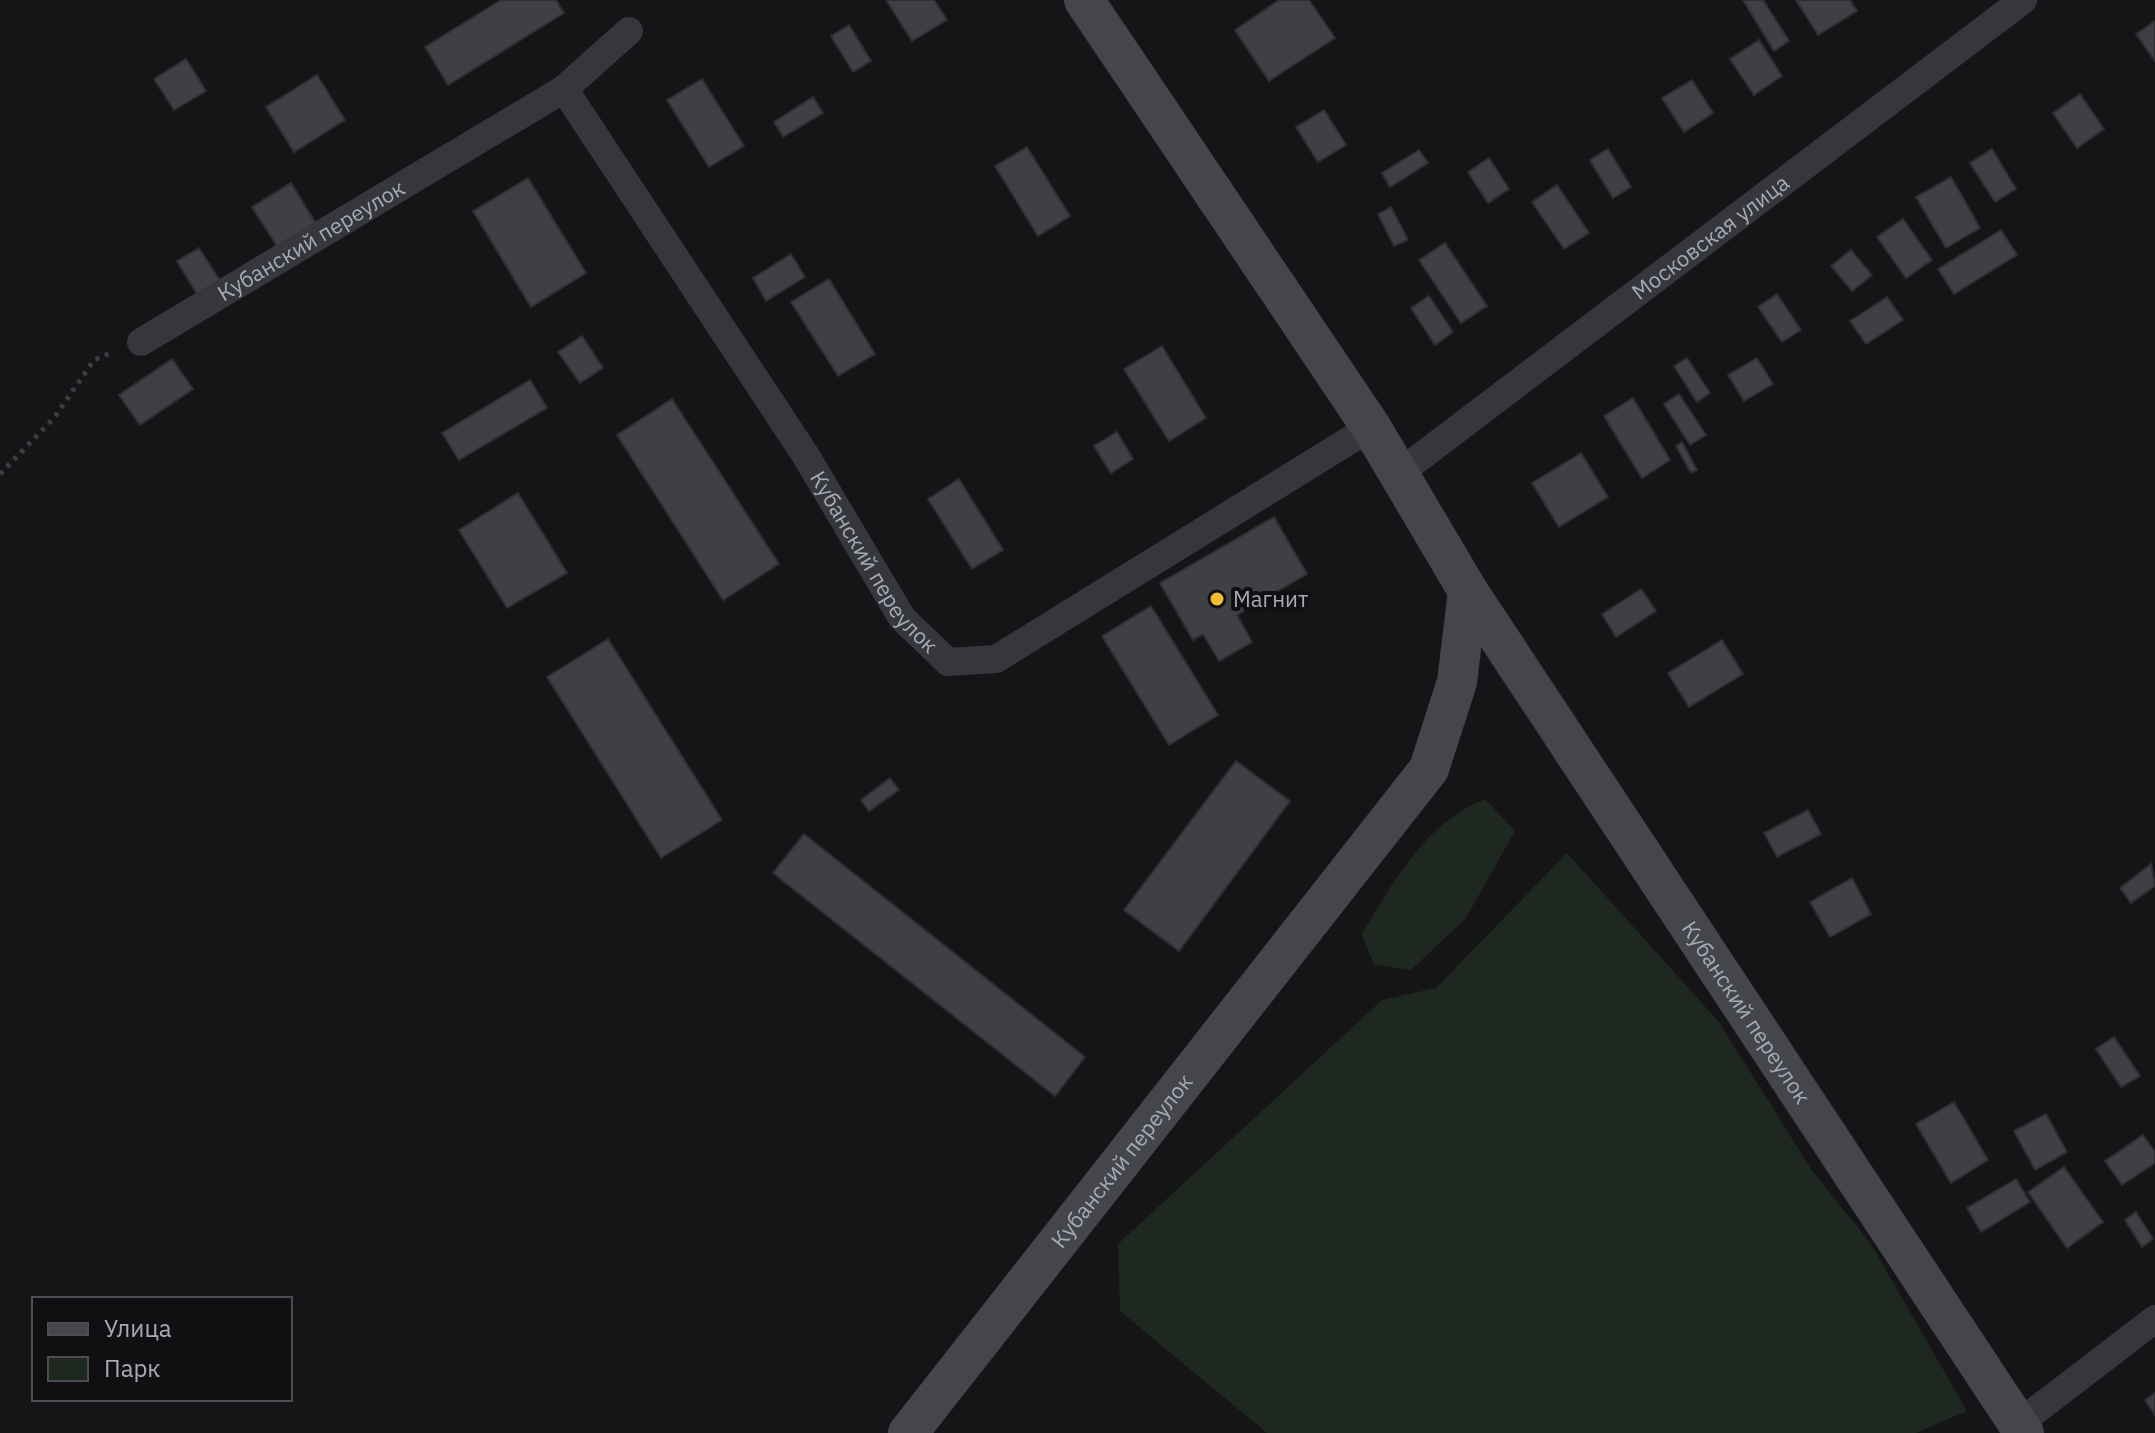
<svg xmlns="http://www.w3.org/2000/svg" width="2155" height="1433" font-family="'IBM Plex Sans',sans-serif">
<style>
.green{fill:#1f2721}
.building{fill:#3f4044;stroke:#2f2f33;stroke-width:2}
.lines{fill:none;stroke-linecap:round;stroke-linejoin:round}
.path{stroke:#3c3e43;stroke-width:5;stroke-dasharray:4 6;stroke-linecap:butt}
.street{stroke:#36373c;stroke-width:28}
.secondary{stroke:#44464c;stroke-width:40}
.poi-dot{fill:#f3bb31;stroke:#101012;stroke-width:3}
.labels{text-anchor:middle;stroke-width:8;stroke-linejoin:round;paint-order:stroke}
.street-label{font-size:22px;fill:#a7abb7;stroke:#101012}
.poi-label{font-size:22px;fill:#a7abb7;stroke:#101012;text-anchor:start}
</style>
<rect width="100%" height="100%" fill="#151517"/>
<g class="green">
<path d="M1485,799L1515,831L1466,918L1411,970L1374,965L1362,934C1393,882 1426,822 1485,799Z"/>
<polygon points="1567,853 1719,1022 1811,1169 1871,1244 1967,1411 1916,1433 1267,1433 1120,1311 1118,1244 1382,1000 1436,988"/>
</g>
<g class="building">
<polygon points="501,0 556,0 564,13 448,85 425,47"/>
<polygon points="886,0 934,0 947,20 912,41"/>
<polygon points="1279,0 1309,0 1335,38 1269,81 1235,30"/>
<polygon points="1743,0 1763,0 1789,41 1774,51"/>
<polygon points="1796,0 1850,0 1857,11 1818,35"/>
<polygon points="2155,21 2155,61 2136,34"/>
<polygon points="849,25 871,61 853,72 831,36"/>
<polygon points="1759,40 1782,76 1754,95 1730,59"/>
<polygon points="186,59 206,91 174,110 154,79"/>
<polygon points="317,75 345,120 294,152 266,107"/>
<polygon points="702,79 744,146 709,167 667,100"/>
<polygon points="1692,80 1713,113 1684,132 1662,98"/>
<polygon points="2080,94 2104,129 2077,148 2053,113"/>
<polygon points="813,97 823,113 783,137 774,122"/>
<polygon points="1324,110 1346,145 1318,162 1296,127"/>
<polygon points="1027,147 1070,216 1038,236 995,166"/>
<polygon points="1608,149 1631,187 1613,198 1590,160"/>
<polygon points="1992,149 2016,189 1995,202 1970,163"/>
<polygon points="1419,150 1428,163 1390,187 1382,173"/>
<polygon points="1489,158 1509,189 1488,203 1468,172"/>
<polygon points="1951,177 1980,228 1946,248 1916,197"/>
<polygon points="528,178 586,273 531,307 473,211"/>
<polygon points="291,183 318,227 280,251 252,207"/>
<polygon points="1557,185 1589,233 1564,249 1532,202"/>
<polygon points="1391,207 1408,240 1394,246 1378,214"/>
<polygon points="1903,219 1932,260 1906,278 1877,237"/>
<polygon points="2001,230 2017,255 1954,294 1938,269"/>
<polygon points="1445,243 1487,306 1461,323 1419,260"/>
<polygon points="199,248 223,285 200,299 177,261"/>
<polygon points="1851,250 1872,275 1852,291 1831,266"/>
<polygon points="791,254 805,277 766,301 753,278"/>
<polygon points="829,279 875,354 838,376 791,302"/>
<polygon points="1777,294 1801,330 1782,342 1758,307"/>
<polygon points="1429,296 1453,332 1435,345 1411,308"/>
<polygon points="1887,297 1903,320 1866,344 1850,321"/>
<polygon points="582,336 603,368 580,383 558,352"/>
<polygon points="1162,346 1206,418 1169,441 1124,369"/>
<polygon points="1687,358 1710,393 1697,402 1674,366"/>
<polygon points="1757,358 1773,384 1744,401 1728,375"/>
<polygon points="172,359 193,389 140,425 119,395"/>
<polygon points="530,380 547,408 459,460 442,433"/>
<polygon points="1679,394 1706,435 1690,445 1664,404"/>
<polygon points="1633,398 1670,460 1642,478 1604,416"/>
<polygon points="672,399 779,564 723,600 617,435"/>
<polygon points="1117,432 1133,459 1111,473 1094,446"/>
<polygon points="1682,442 1697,470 1691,473 1676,446"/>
<polygon points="1581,453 1608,497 1559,527 1532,483"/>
<polygon points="959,479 1003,550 972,569 928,499"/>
<polygon points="518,493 567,573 507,608 459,530"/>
<polygon points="1274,517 1307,574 1237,615 1252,642 1219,661 1203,634 1193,640 1160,583"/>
<polygon points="1641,589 1656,611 1616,637 1602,614"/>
<polygon points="1151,606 1218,715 1169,745 1102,636"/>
<polygon points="608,639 722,820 661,858 547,677"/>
<polygon points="1722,640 1743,674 1689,707 1668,673"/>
<polygon points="1236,761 1290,801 1179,951 1124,910"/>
<polygon points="890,778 899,790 869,811 861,800"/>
<polygon points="1808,810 1821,834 1777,857 1764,833"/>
<polygon points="804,834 1085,1057 1055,1096 773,873"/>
<polygon points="2151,864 2155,886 2131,903 2120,888"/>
<polygon points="1852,878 1871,914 1830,937 1810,902"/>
<polygon points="2114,1037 2140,1076 2121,1087 2096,1049"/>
<polygon points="1954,1102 1988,1160 1951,1183 1916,1124"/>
<polygon points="2046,1114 2067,1152 2035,1170 2014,1131"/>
<polygon points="2143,1135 2155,1152 2155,1163 2122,1185 2105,1161"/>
<polygon points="2064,1167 2103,1222 2067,1248 2028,1192"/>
<polygon points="2016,1179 2030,1202 1981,1232 1967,1208"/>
<polygon points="2136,1212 2153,1239 2142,1247 2125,1220"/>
<polygon points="2155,1393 2155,1415 2145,1400"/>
</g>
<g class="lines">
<polyline class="path" points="0,474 54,418 94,360 111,353"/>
<g class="street">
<path id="s1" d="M564,89L806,456L902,618L948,662L996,659L1371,427"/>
<path id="s2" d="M141,342L564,89L629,31"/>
<path id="s3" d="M1398,474L2023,0"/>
<polyline points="2018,1424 2155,1319"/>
</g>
<g class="secondary">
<path id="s4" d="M1084,0L1371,427L1468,591L2024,1433"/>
<path id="s5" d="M908,1433L1429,769L1457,682L1468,591"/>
</g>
</g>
<circle class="poi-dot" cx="1217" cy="599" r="8"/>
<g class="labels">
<g class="street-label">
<text dy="8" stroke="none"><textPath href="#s3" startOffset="392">Московская улица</textPath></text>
<text dy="8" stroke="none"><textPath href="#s2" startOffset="198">Кубанский переулок</textPath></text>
<text dy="8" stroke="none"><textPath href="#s1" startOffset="566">Кубанский переулок</textPath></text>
<text dy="8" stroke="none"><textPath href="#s4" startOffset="1210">Кубанский переулок</textPath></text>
<text dy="8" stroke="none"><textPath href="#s5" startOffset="346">Кубанский переулок</textPath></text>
</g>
<g class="poi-label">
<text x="1233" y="607">Магнит</text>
</g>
</g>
<rect x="32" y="1297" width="260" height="104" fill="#101012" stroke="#4c4e54" stroke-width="2"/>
<rect x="48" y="1323" width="40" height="12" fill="#44464c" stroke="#4c4e54" stroke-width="2"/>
<text x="104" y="1337" font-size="24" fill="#a7abb7">Улица</text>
<rect x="48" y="1357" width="40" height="24" fill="#1f2721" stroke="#4c4e54" stroke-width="2"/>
<text x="104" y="1377" font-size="24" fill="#a7abb7">Парк</text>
</svg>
